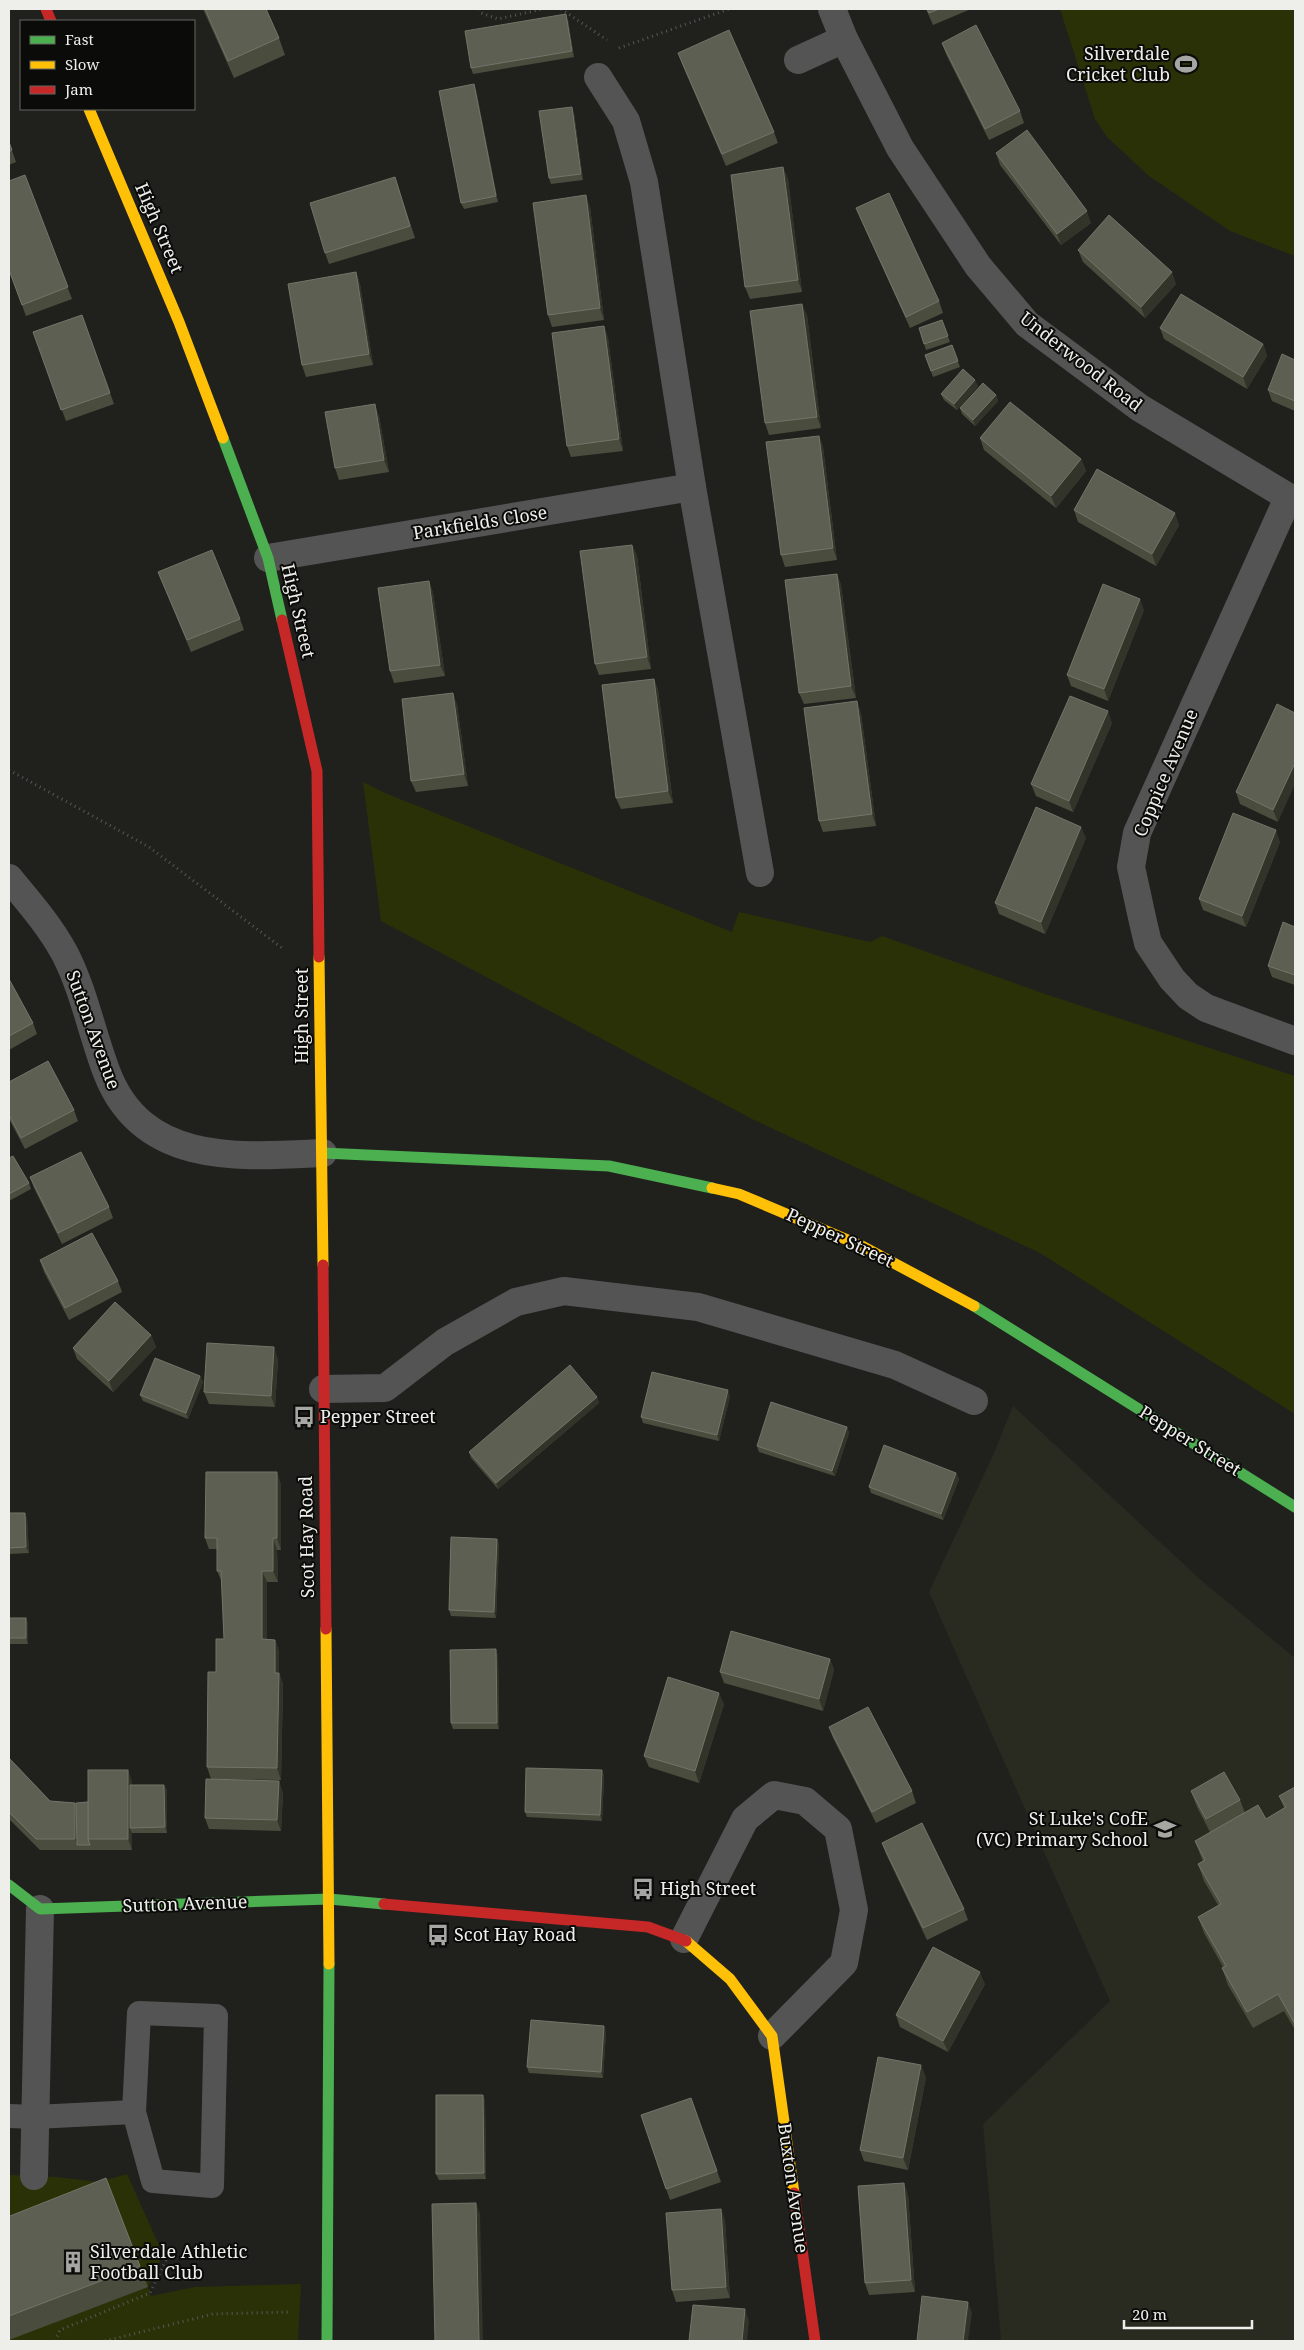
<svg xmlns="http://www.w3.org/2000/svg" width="1304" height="2350" font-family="'Noto Serif',serif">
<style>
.built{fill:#292b20}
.green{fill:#2a3107}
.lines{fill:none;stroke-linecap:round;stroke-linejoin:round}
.path{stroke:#575756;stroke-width:3;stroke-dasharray:1 4;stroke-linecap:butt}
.lane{stroke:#555454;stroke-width:24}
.street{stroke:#555454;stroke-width:28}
.fast{stroke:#4caf50;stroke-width:11}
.slow{stroke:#ffc107;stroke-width:11}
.jam{stroke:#c62828;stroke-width:11}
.wall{fill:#4a4d3e}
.shaded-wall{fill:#323429}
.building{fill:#5c5f51;stroke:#737569}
.labels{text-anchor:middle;stroke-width:4;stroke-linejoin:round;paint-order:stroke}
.poi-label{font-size:18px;fill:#eeefeb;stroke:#0b0b09;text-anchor:start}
.street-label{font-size:18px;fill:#eeefeb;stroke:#0b0b09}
</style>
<rect width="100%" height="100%" fill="#20211d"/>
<polygon class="built" points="1013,1406 1201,1580 1295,1658 1295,2341 1001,2341 983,2124 1110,2001 929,1592 994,1453"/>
<g class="green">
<polygon points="1060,9 1295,9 1295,256 1230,231 1149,176 1107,137 1095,119"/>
<polygon points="363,782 385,793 732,932 739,912 870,942 882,936 1048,995 1295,1076 1295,1414 1040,1253 752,1119 381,921"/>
<polygon points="127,2174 163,2254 148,2287 151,2296 195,2287 301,2284 298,2341 9,2341 9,2175 56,2177 99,2182"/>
</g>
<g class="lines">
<g class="path">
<polyline points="479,9 481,13 498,19 543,9"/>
<polyline points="561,9 607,40"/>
<polyline points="619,48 729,9"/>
<polyline points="9,770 149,847 282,948"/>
<polyline points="55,2341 60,2330 150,2293 169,2254"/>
<polyline points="105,2341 213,2314 291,2312"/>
</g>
<g class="lane">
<polygon points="139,2013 216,2016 212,2186 153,2181 134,2112"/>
<polyline points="9,2116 35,2117 134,2112"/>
</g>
<g class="street">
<polyline points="832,9 844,39 900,148 978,266 1027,324 1140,408 1295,501"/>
<polyline points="798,60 844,39"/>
<polyline points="598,77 626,121 644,182 692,487 760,873"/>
<polyline points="1288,498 1137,833 1131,867 1143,922 1148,943 1172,979 1188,996 1206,1008 1295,1041"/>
<polyline points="268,558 692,487"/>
<path d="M9,878C29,902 50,926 65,954C84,991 92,1034 107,1073C143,1166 240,1157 323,1153"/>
<polyline points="323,1389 385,1388 445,1342 516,1302 564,1291 698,1307 895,1365 974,1401"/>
<polyline points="684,1939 745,1819 774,1795 805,1801 838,1829 854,1910 844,1963 772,2036"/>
<polyline points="34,2176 40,1909"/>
</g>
<g class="fast">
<polyline points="223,438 268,558 282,620"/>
<polyline points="323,1153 609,1166 712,1188"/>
<polyline points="974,1306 1295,1507"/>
<polyline points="9,1885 40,1909 329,1899 384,1904"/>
<polyline points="327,2341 329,1964"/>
</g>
<g class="slow">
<polyline points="89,109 179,322 223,438"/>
<polyline points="319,957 323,1265"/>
<polyline points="712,1188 739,1194 862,1246 974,1306"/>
<polyline points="326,1629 329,1964"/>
<polyline points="686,1941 730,1979 772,2036 794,2193"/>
</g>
<g class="jam">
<polyline points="46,9 51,21"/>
<polyline points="282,620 317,771 319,957"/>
<polyline points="323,1265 326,1629"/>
<polyline points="384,1904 648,1927 686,1941"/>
<polyline points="794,2193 815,2341"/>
</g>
</g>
<g class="wall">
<polygon points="203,9 266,9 279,38 285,55 234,78"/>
<polygon points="926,9 971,9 933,25"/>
<polygon points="568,20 574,57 473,74 471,68"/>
<polygon points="942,43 1020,111 1024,123 989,140 946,54"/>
<polygon points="678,53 774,132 778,143 726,166 682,64"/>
<polygon points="474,84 476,90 498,202 464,209 461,203"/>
<polygon points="574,113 583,180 551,184 549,178"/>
<polygon points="9,142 16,162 9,165"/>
<polygon points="996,153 1091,223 1061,245 1000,165"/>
<polygon points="783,167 788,179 802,292 750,299 745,287"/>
<polygon points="25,175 72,299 26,316 9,270"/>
<polygon points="395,177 415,238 329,264 325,253"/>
<polygon points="590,207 604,320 552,327 548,315"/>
<polygon points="856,208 939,301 943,313 910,328 861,220"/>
<polygon points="1078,250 1176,284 1145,318 1083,262"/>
<polygon points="356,272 360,284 373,365 306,377 302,365"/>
<polygon points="82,315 114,404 66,421 33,332"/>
<polygon points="807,315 821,428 769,435 765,423"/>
<polygon points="942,320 950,342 926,350 919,328"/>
<polygon points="604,326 608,338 623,451 571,457 567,446"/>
<polygon points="1160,328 1263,344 1267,356 1247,389 1164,339"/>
<polygon points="952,345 960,367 933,377 925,355"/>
<polygon points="1295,360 1295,411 1272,401 1268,390"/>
<polygon points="978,386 957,410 944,400 941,394"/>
<polygon points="996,395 998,401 975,426 962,414 960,408"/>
<polygon points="379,416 389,472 339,480 335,468"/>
<polygon points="819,436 823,447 837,560 785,567 781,555"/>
<polygon points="980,438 1081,459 1086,471 1056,508 984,450"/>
<polygon points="1074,510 1179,525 1156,566 1078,522"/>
<polygon points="632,545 637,556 651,669 599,675 595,664"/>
<polygon points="158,572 240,619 244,630 191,652"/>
<polygon points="837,574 841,585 856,698 804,704 799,693"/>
<polygon points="429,581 433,593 445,676 394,683 390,671"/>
<polygon points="1144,610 1108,701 1071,686 1067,675"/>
<polygon points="654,679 658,690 673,803 621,809 616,798"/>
<polygon points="457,704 468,786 416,792 411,781"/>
<polygon points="1277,704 1278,822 1240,804 1236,792"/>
<polygon points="861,713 876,826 823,832 819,821"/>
<polygon points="1112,723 1073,812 1036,796 1031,784"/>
<polygon points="1086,838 1045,934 999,914 995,903"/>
<polygon points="1280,842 1246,927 1203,910 1199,899"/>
<polygon points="1295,927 1295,985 1272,977 1268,966"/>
<polygon points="9,979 33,1023 37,1034 9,1050"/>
<polygon points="9,1082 74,1110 78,1121 25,1149 9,1119"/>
<polygon points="9,1158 29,1183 31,1189 9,1201"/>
<polygon points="30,1177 109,1207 113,1218 62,1244 34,1188"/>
<polygon points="40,1260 118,1281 122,1292 69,1320 44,1272"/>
<polygon points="151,1335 156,1347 113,1392 77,1359 73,1348"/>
<polygon points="278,1359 275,1407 209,1404 204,1392"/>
<polygon points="200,1376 203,1382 188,1419 143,1401 140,1395"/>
<polygon points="730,1396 719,1441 643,1423 641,1417"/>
<polygon points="597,1397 599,1403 498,1489 471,1458 469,1452"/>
<polygon points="847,1427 849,1433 835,1476 759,1452 757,1446"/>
<polygon points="956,1473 959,1479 943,1520 871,1493 869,1487"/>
<polygon points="281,1484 281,1550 277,1550 278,1582 267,1582 267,1639 275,1640 279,1651 279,1673 283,1684 281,1780 211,1779 207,1767 216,1672 224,1639 222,1582 217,1571 217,1549 209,1549 205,1538"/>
<polygon points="9,1513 25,1513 27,1519 29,1553 9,1554"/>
<polygon points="497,1539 499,1545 496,1618 451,1616 449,1610"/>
<polygon points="9,1618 26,1618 28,1624 28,1644 9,1644"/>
<polygon points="498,1655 499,1729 453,1729 451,1723"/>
<polygon points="830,1659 834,1670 823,1711 724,1683 720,1672"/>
<polygon points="724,1704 699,1783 649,1767 644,1756"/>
<polygon points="829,1727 912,1791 916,1803 876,1823 833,1738"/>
<polygon points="9,1758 50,1801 76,1807 132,1781 132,1785 167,1790 167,1833 132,1833 132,1850 40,1850 9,1819"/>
<polygon points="602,1770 604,1776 602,1821 527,1817 525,1812"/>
<polygon points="1295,1787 1295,2030 1284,2011 1253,2028 1228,1985 1222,1968 1223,1967 1204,1933 1198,1917 1218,1905 1204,1881 1198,1864 1203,1862 1195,1841 1210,1832 1197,1807 1191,1791 1240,1800 1245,1813 1266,1819 1284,1808 1279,1796"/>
<polygon points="283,1793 281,1831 209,1829 205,1818"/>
<polygon points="882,1843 964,1909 968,1920 927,1940 886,1854"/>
<polygon points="985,1984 948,2052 900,2027 896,2015"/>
<polygon points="606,2032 603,2078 529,2073 527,2067"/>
<polygon points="926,2077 908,2170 864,2161 860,2150"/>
<polygon points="483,2095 485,2101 486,2179 439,2180 436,2174"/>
<polygon points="691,2098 721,2182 670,2200 641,2115"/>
<polygon points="908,2194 915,2292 869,2295 865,2283"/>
<polygon points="721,2209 725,2221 730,2298 676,2302 672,2290"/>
<polygon points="9,2213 10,2216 140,2266 148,2287 9,2340"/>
</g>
<g class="shaded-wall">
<polygon points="566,14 568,20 574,57 572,51"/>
<polygon points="474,84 476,90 498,202 496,196"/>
<polygon points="572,107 574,113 583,180 581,174"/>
<polygon points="783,167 788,179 802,292 798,280"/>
<polygon points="586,195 590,207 604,320 600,308"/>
<polygon points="1087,211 1091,223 1061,245 1057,234"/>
<polygon points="356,272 360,284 373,365 369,354"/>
<polygon points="1172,272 1176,284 1145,318 1141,307"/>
<polygon points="802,304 807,315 821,428 817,417"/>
<polygon points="604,326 608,338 623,451 619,439"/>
<polygon points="1263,344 1267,356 1247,389 1243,377"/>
<polygon points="975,380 978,386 957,410 954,404"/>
<polygon points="996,395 998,401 975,426 973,420"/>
<polygon points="375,404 379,416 389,472 384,460"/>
<polygon points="819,436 823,447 837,560 833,548"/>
<polygon points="1081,459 1086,471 1056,508 1051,496"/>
<polygon points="1175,513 1179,525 1156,566 1152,554"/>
<polygon points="632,545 637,556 651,669 647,657"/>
<polygon points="837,574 841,585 856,698 851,686"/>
<polygon points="429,581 433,593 445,676 440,665"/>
<polygon points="1140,599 1144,610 1108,701 1104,689"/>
<polygon points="654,679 658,690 673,803 668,791"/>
<polygon points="453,693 457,704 468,786 464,774"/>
<polygon points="857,701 861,713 876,826 872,814"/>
<polygon points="1108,711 1112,723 1073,812 1069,801"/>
<polygon points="1295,763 1295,784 1278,822 1273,810"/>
<polygon points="1081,827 1086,838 1045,934 1041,922"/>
<polygon points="1276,830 1280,842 1246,927 1242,916"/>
<polygon points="151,1335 156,1347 113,1392 109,1381"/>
<polygon points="274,1347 278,1359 275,1407 271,1396"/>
<polygon points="200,1376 203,1382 188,1419 186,1413"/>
<polygon points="728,1390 730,1396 719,1441 717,1435"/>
<polygon points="597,1397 599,1403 498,1489 496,1483"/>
<polygon points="847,1427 849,1433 835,1476 832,1471"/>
<polygon points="277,1472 281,1484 281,1550 277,1538"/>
<polygon points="956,1473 959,1479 943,1520 941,1514"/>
<polygon points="25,1513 27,1519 29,1553 26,1547"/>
<polygon points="273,1538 277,1550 278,1582 273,1571"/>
<polygon points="497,1539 499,1545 496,1618 494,1612"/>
<polygon points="262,1571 267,1582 267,1651 262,1639"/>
<polygon points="26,1618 28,1624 28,1644 26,1638"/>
<polygon points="275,1640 279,1651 279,1673 283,1684 281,1780 277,1768"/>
<polygon points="496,1649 498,1655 499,1729 497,1723"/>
<polygon points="830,1659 834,1670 823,1711 819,1699"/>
<polygon points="719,1693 724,1704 699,1783 695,1771"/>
<polygon points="128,1770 132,1781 132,1828 130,1828 132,1833 132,1850 128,1839"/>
<polygon points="602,1770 604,1776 602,1821 600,1815"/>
<polygon points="279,1781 283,1793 281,1831 277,1820"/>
<polygon points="164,1785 167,1790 167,1833 165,1827"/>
<polygon points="75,1803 79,1814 77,1845 75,1839"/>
<polygon points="980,1972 985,1984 948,2052 943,2041"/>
<polygon points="604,2026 606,2032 603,2078 601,2072"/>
<polygon points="921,2065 926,2077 908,2170 903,2158"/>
<polygon points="483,2095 485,2101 486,2179 484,2173"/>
<polygon points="904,2183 908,2194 915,2292 911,2280"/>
<polygon points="476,2203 480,2214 483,2341 479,2341"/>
<polygon points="721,2209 725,2221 730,2298 726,2287"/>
<polygon points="968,2302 972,2313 968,2341 963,2341"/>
<polygon points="745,2309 749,2321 747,2341 742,2341"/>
</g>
<g class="building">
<polygon points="205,9 266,9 279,38 228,61"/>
<polygon points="927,9 939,9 929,13"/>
<polygon points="566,14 572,51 471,68 465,31"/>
<polygon points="976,25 1020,111 985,129 942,43"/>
<polygon points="729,30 774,132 722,154 678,53"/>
<polygon points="474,84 496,196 461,203 439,91"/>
<polygon points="572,107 581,174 549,178 539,111"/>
<polygon points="1027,130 1087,211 1057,234 996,153"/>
<polygon points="9,142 12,150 9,152"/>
<polygon points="783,167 798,280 745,287 731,175"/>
<polygon points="25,175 68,287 22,305 9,270 9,181"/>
<polygon points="395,177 410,226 325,253 310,203"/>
<polygon points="889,193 939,301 906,317 856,208"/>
<polygon points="586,195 600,308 548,315 533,203"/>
<polygon points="1109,215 1172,272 1141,307 1078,250"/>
<polygon points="356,272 369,354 302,365 288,284"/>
<polygon points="1181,294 1263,344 1243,377 1160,328"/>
<polygon points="802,304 817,417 765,423 750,311"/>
<polygon points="82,315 110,393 61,410 33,332"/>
<polygon points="942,320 948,336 924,344 919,328"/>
<polygon points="604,326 619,439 567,446 552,333"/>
<polygon points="952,345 958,361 931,371 925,355"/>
<polygon points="1282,354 1295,360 1295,401 1268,390"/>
<polygon points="963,369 975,380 954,404 941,394"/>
<polygon points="983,383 996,395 973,420 960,408"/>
<polygon points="1010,402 1081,459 1051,496 980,438"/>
<polygon points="375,404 384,460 335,468 325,412"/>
<polygon points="819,436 833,548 781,555 766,442"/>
<polygon points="1097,469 1175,513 1152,554 1074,510"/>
<polygon points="632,545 647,657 595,664 580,551"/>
<polygon points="212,550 240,619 187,640 158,572"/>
<polygon points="837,574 851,686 799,693 785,580"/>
<polygon points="429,581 440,665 390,671 378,588"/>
<polygon points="1103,584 1140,599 1104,689 1067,675"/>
<polygon points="654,679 668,791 616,798 602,685"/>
<polygon points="453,693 464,774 411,781 402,699"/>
<polygon points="1070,696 1108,711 1069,801 1031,784"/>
<polygon points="857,701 872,814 819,821 804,708"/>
<polygon points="1277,704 1295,713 1295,763 1273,810 1236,792"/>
<polygon points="1036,807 1081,827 1041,922 995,903"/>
<polygon points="1233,813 1276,830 1242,916 1199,899"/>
<polygon points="1283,922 1295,927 1295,975 1268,966"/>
<polygon points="9,979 33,1023 9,1036"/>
<polygon points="48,1061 74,1110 21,1138 9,1115 9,1082"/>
<polygon points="81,1152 109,1207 58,1233 30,1177"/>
<polygon points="13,1156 29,1183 9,1194 9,1158"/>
<polygon points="92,1233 118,1281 65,1308 40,1260"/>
<polygon points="115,1302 151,1335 109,1381 73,1348"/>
<polygon points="207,1343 274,1347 271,1396 204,1392"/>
<polygon points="155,1358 200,1376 186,1413 140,1395"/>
<polygon points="570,1365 597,1397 496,1483 469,1452"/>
<polygon points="652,1372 728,1390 717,1435 641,1417"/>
<polygon points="771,1402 847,1427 832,1471 757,1446"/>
<polygon points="884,1445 956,1473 941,1514 869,1487"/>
<polygon points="206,1472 277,1472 277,1538 273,1538 273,1571 262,1571 262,1639 275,1640 275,1673 279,1673 277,1768 207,1767 208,1672 216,1672 216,1639 224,1639 221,1571 217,1571 217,1538 205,1538"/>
<polygon points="9,1513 25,1513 26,1547 9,1548"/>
<polygon points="451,1537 497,1539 494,1612 449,1610"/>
<rect x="9" y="1618" width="17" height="20"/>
<polygon points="731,1631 830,1659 819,1699 720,1672"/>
<polygon points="496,1649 497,1723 451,1723 450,1650"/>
<polygon points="668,1677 719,1693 695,1771 644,1756"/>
<polygon points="868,1707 912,1791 872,1812 829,1727"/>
<polygon points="9,1758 50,1801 75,1803 75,1839 36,1839 9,1812"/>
<polygon points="526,1768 602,1770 600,1815 525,1812"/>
<rect x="88" y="1770" width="40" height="69"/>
<polygon points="1224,1772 1240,1800 1206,1819 1191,1791"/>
<polygon points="206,1779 279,1781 277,1820 205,1818"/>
<polygon points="130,1785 164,1785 165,1827 130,1828"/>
<polygon points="1295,1787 1295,2024 1278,1994 1247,2012 1222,1968 1226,1966 1198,1917 1221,1904 1198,1864 1205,1860 1195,1841 1258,1805 1266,1819 1286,1807 1279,1796"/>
<polygon points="88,1802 88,1839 90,1845 77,1845 76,1803"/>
<polygon points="922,1823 964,1909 923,1928 882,1843"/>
<polygon points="933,1947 980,1972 943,2041 896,2015"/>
<polygon points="531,2020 604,2026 601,2072 527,2067"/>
<polygon points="878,2057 921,2065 903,2158 860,2150"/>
<polygon points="436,2095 483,2095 484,2173 436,2174"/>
<polygon points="691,2098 717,2171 666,2189 641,2115"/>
<polygon points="106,2178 140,2266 9,2316 9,2213 10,2216"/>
<polygon points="904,2183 911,2280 865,2283 858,2186"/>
<polygon points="476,2203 479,2341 435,2341 432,2204"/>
<polygon points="721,2209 726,2287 672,2290 666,2213"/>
<polygon points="922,2296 968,2302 963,2341 917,2341"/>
<polygon points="693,2305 745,2309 742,2341 689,2341"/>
</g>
<defs>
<g id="stadium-bare" transform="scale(1.725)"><path d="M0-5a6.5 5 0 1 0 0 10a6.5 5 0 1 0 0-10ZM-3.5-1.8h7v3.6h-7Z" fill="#a6a7a3" stroke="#0b0b09" stroke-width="2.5" paint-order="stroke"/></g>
<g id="bus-bare" transform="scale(1.725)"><path d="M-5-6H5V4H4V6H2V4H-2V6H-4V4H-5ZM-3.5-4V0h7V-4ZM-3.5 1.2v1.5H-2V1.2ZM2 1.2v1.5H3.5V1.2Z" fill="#a6a7a3" stroke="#0b0b09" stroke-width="2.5" paint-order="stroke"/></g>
<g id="school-bare" transform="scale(1.725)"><path d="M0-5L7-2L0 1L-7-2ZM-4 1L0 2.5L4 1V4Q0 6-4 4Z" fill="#a6a7a3" stroke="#0b0b09" stroke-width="2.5" paint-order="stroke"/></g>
<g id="building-bare" transform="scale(1.725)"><path d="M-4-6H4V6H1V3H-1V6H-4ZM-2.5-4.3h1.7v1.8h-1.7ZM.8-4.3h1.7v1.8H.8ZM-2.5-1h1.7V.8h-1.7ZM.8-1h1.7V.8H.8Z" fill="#a6a7a3" stroke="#0b0b09" stroke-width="2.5" paint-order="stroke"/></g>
</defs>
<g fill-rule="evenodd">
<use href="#stadium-bare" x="1186" y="64"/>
<use href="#bus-bare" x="304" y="1417"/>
<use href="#school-bare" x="1165" y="1829"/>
<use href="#bus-bare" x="643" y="1889"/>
<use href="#bus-bare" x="438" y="1935"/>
<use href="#building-bare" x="73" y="2262"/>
</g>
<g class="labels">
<g class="poi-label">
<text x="1170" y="60" text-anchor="end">Silverdale<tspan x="1170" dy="21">Cricket Club</tspan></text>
<text x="320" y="1423">Pepper Street</text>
<text x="1148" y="1825" text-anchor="end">St Luke's CofE<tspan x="1148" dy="21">(VC) Primary School</tspan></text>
<text x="660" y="1895">High Street</text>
<text x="454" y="1941">Scot Hay Road</text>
<text x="90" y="2258">Silverdale Athletic<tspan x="90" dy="21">Football Club</tspan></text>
</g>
<g class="street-label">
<text transform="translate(159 228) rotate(67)" y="6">High Street</text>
<text transform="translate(1081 362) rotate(38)" y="6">Underwood Road</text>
<text transform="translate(480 523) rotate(-9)" y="6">Parkfields Close</text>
<text transform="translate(298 611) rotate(77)" y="6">High Street</text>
<text transform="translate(1166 773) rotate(-67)" y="6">Coppice Avenue</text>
<text transform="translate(302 1016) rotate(-90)" y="6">High Street</text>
<text transform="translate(93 1030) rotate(70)" y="6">Sutton Avenue</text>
<text transform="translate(840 1238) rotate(25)" y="6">Pepper Street</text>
<text transform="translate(1190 1441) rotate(32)" y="6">Pepper Street</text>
<text transform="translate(307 1537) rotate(-91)" y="6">Scot Hay Road</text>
<text transform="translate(185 1904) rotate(-2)" y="6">Sutton Avenue</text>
<text transform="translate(793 2188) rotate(82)" y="6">Buxton Avenue</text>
</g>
</g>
<rect width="1304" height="2350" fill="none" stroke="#eeefeb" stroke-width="20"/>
<rect x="20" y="20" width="175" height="90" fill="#0b0b09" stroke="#666663"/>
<rect x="30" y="36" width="25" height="8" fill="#4caf50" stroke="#666663"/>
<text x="65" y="45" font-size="15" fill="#eeefeb">Fast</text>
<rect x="30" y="61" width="25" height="8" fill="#ffc107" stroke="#666663"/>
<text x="65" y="70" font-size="15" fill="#eeefeb">Slow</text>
<rect x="30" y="86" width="25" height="8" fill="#c62828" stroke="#666663"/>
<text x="65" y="95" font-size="15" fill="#eeefeb">Jam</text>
<path d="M1124 2320v8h128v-8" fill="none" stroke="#eeefeb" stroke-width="2.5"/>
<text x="1132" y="2320" font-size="15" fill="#eeefeb" stroke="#0b0b09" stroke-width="4" paint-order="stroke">20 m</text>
</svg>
